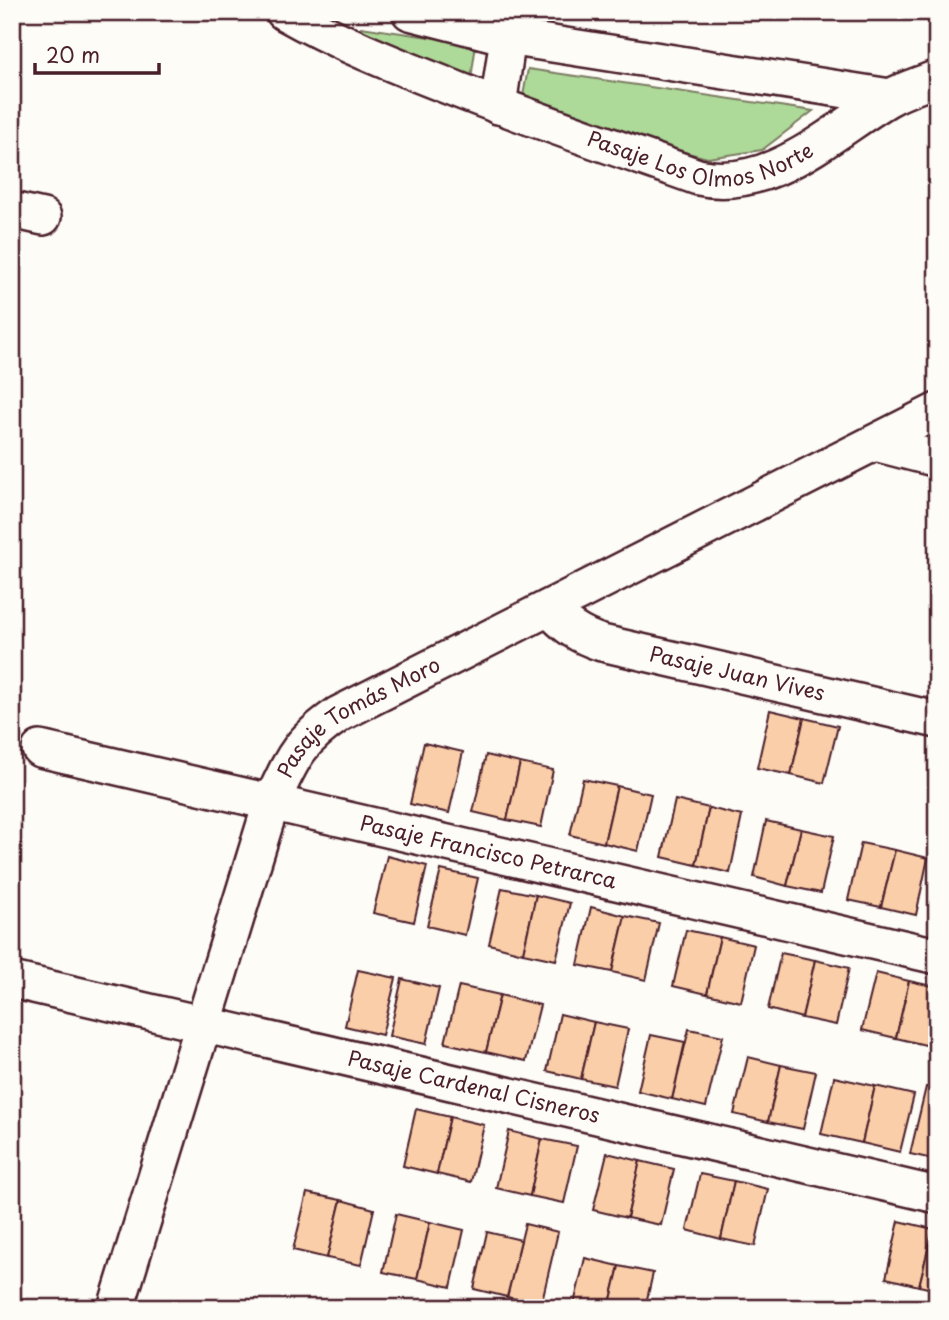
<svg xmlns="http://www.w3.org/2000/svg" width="949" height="1320" font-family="'Playpen Sans',sans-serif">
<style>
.green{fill:#adda99;stroke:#7c7c62;stroke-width:2}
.building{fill:#f9cea8;stroke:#4a1f2b;stroke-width:2}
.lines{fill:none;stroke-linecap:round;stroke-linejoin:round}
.street-casing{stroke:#4a1f2b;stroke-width:40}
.street{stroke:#fdfcf7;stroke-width:35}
.labels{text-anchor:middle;stroke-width:5;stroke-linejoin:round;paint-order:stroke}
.street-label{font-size:21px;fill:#4a1f2b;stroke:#fdfcf7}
</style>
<rect width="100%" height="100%" fill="#fdfcf7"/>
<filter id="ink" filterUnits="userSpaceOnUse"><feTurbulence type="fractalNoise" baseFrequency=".0143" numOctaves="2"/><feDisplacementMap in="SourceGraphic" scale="14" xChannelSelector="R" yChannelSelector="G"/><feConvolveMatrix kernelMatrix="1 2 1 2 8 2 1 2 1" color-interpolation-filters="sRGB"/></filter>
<g filter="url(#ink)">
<g class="green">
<polygon points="361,27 476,44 471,79 357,40"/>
<polygon points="528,69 813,111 762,150 708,158 520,112"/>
</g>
<g class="building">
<polygon points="770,710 804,718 791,775 757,768"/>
<polygon points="804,718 838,726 824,783 791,775"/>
<polygon points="424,743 463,752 449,813 410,804"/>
<polygon points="486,755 520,763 507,820 473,812"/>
<polygon points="520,763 553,770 541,827 507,820"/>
<polygon points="583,779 617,786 604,843 570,835"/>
<polygon points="617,786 651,794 638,851 604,843"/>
<polygon points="675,800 709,808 696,865 662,857"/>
<polygon points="709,808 742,816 730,873 696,865"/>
<polygon points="766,821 801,829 787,886 754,877"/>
<polygon points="801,829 834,836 821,893 787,886"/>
<polygon points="861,843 895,850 881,907 848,900"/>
<polygon points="895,850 928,858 916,915 881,907"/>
<polygon points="387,856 427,866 414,922 373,913"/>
<polygon points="441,870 478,878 465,935 427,926"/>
<polygon points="502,888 536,895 523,953 489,944"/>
<polygon points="536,895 570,903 556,960 523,953"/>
<polygon points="591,907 625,916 612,972 578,965"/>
<polygon points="625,916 659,923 646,980 612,972"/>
<polygon points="686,930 720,937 707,994 673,986"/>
<polygon points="720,937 754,945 741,1002 707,994"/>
<polygon points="781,953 815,960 802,1018 768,1009"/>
<polygon points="815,960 849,968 836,1025 802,1018"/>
<polygon points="358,970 396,978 382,1035 345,1026"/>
<polygon points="876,973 909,981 896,1038 862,1030"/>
<polygon points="402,979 439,988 426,1044 389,1036"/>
<polygon points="909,981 937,987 937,1017 930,1046 896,1038"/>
<polygon points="459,986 500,995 486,1052 445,1043"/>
<polygon points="500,995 540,1005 526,1061 486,1052"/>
<polygon points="560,1014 594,1022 581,1079 547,1071"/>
<polygon points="594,1022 628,1029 615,1086 581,1079"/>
<polygon points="689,1029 723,1036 706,1107 672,1099"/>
<polygon points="651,1035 685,1042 672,1099 638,1091"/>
<polygon points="748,1057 781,1065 768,1122 734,1114"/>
<polygon points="781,1065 816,1072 803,1129 768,1122"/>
<polygon points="834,1077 875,1086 862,1143 821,1134"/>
<polygon points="875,1086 914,1095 900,1152 862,1143"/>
<polygon points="926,1087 937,1089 937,1160 910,1154"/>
<polygon points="416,1109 450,1117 437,1174 403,1166"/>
<polygon points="450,1117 484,1125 471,1182 437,1174"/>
<polygon points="509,1131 542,1139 530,1196 496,1188"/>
<polygon points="542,1139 577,1146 564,1203 530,1196"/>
<polygon points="607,1153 640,1161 627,1218 593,1210"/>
<polygon points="640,1161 674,1169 661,1225 627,1218"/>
<polygon points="700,1174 734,1181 721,1239 687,1230"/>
<polygon points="734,1181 768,1189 755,1246 721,1239"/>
<polygon points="307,1193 341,1200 327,1258 293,1250"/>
<polygon points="341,1200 374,1209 361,1265 327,1258"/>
<polygon points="396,1214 430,1222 417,1279 383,1272"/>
<polygon points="899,1221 933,1229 919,1286 886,1278"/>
<polygon points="430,1222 464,1230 451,1287 417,1279"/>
<polygon points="525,1224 558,1232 541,1305 507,1297"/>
<polygon points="933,1229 937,1230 937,1290 919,1286"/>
<polygon points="487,1232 521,1240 507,1297 474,1289"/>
<polygon points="585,1258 619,1266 609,1308 573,1308"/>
<polygon points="619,1266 653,1273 645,1308 609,1308"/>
</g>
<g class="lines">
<g class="street-casing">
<g id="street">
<path id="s1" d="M284,12C337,42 392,64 448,86C531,119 614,147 698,177C769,193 830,133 887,99C902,90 920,85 937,78"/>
<polyline points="410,12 508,37 890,97"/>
<polyline points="498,106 508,37"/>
<polyline points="12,210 43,217"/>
<polyline points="875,443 937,459"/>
<path id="s2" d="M549,608C564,625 579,636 602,643L937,720"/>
<path id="s3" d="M40,749L937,956"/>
<path id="s4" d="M12,980L937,1195"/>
<path id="s5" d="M116,1308L272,801C293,757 297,743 339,714L937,411"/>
</g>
</g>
<use href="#street" class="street"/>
</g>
</g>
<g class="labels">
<g class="street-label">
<text dy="7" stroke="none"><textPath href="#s1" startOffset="448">Pasaje Los Olmos Norte</textPath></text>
<text dy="7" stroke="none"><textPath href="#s2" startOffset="203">Pasaje Juan Vives</textPath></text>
<text dy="7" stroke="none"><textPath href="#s5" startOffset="656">Pasaje Tomás Moro</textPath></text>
<text dy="7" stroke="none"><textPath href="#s3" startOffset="460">Pasaje Francisco Petrarca</textPath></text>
<text dy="7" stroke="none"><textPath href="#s4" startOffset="474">Pasaje Cardenal Cisneros</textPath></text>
</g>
</g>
<rect width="949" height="1320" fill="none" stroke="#fdfcf7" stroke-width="42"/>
<rect x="21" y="21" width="907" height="1278" fill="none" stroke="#4a1f2b" stroke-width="2.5" filter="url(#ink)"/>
<path d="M35 63v10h124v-10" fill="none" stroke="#4a1f2b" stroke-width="3.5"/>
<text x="46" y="63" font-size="21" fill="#4a1f2b" stroke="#fdfcf7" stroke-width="5" paint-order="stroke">20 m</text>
</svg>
